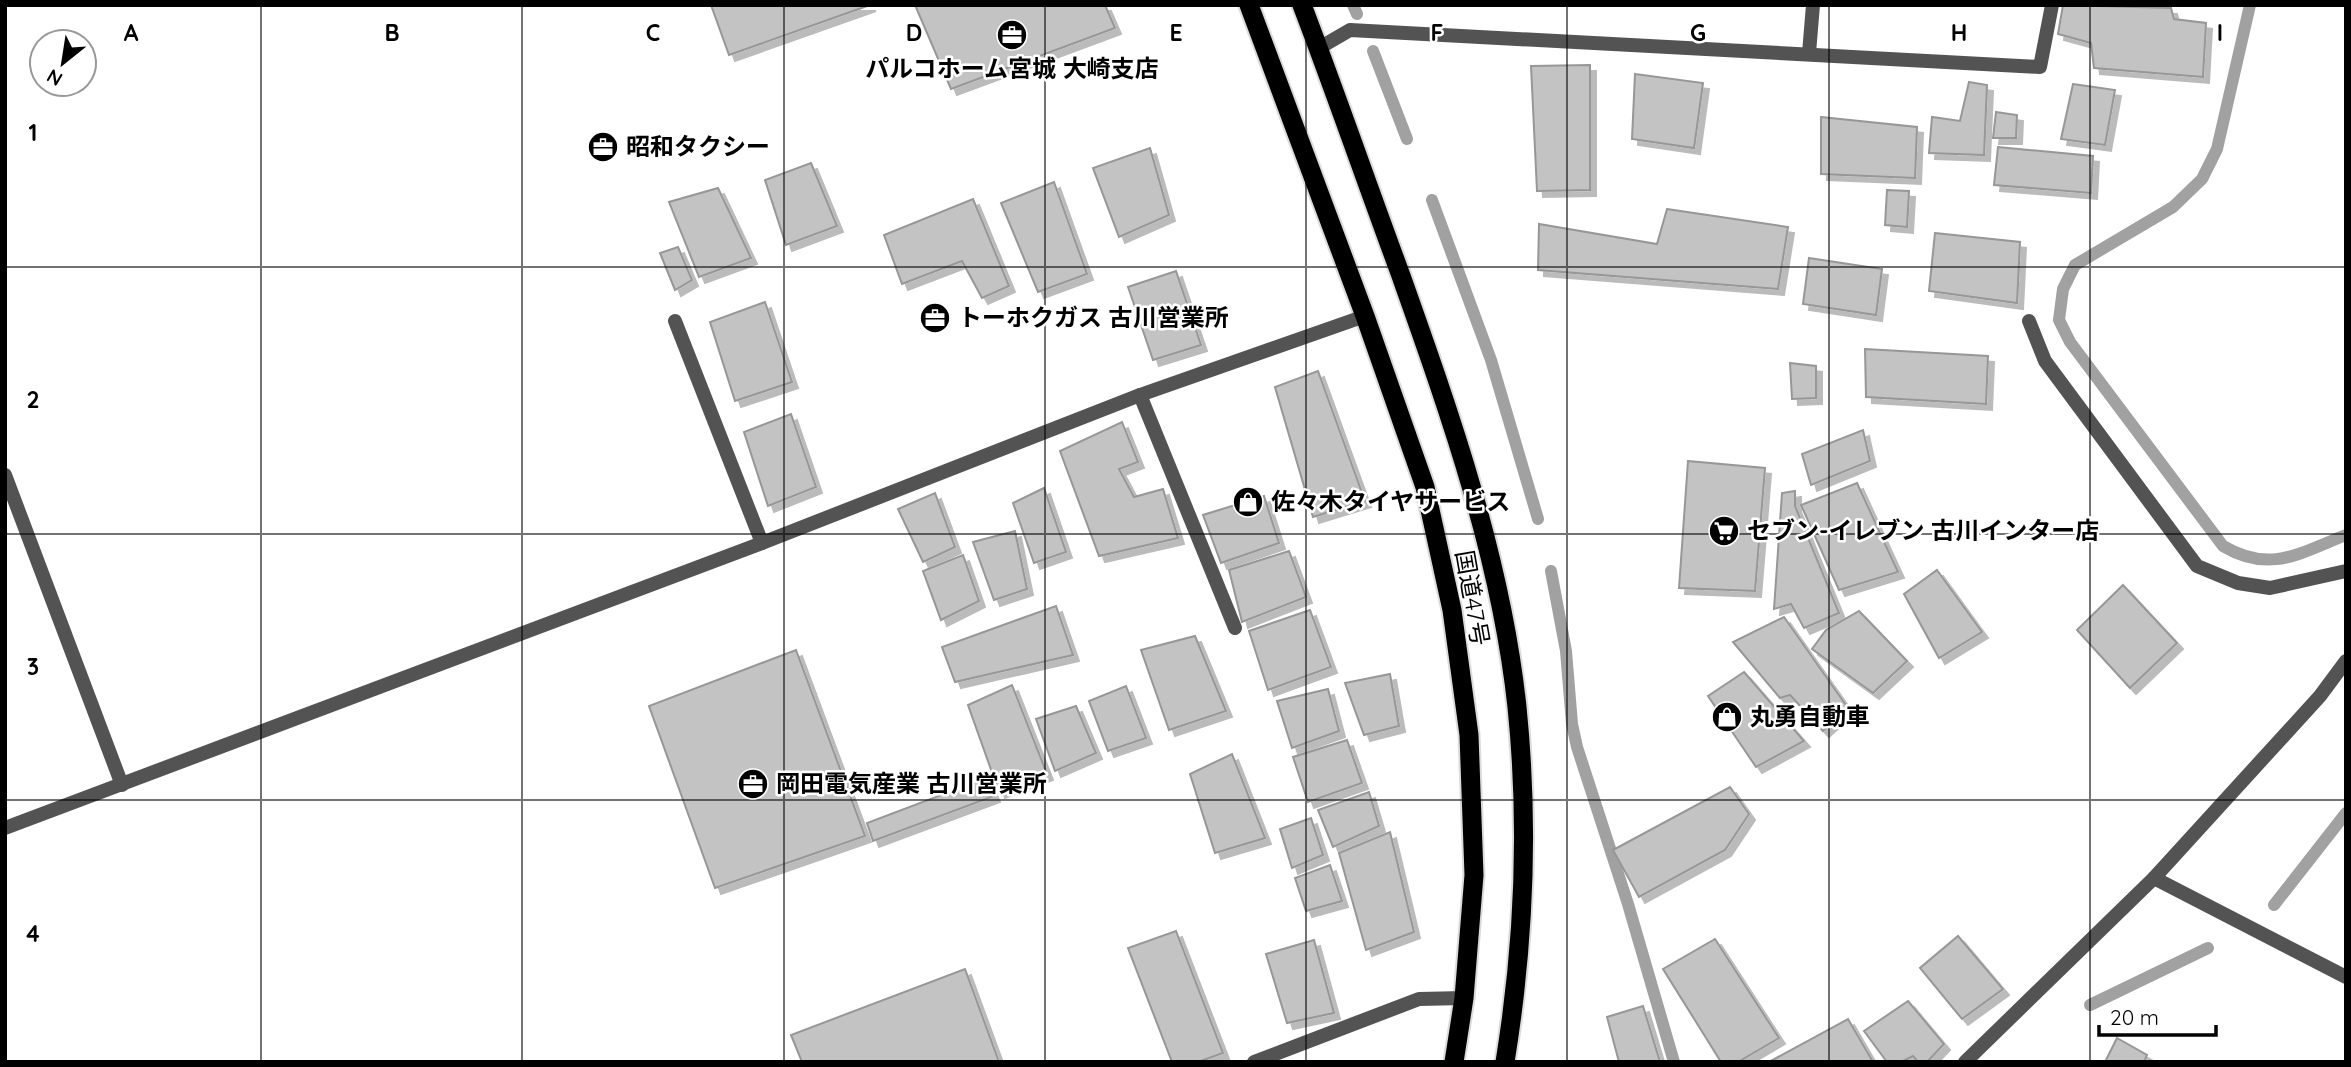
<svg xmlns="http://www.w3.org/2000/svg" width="2351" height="1067" font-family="Quicksand,'Noto Sans JP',sans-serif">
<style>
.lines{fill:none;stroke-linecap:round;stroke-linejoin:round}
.stream{stroke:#a1a1a1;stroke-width:12}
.building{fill:#c3c3c3;stroke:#979797;stroke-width:2;filter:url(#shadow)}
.trunk-casing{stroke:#dbdbdb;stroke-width:23}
.minor{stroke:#535353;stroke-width:14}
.trunk{stroke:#000;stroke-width:19}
.grid{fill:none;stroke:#000;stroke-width:2;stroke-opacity:0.55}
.labels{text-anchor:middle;stroke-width:5;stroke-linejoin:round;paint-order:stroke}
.poi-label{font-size:24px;font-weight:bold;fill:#000;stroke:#fff;text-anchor:start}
.street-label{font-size:24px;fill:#000;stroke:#fff}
.grid-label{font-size:23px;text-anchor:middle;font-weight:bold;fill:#000;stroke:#fff;stroke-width:5;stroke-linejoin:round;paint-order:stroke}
</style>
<defs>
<filter id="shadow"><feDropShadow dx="6" dy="6" stdDeviation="0" flood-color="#0004"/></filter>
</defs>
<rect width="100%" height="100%" fill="#fff"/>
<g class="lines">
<g class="stream">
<polyline points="1353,5 1357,14"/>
<path d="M2250,5L2217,149L2202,179L2173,207L2075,265L2063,289L2059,320L2070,342L2223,546C2270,574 2300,553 2346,535"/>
<polyline points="1373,51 1407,139"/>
<polyline points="1432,200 1491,360 1538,519"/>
<polyline points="1551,571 1566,651 1572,724 1577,747 1628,904 1674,1062"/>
<polyline points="2274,905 2346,813"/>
<polyline points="2090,1005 2208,948"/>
</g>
</g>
<g class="building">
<polygon points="711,5 870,5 729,55"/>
<polygon points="915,5 1105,5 1115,28 951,89"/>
<polygon points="2063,5 2171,8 2174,19 2206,23 2203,77 2094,68 2091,43 2058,34"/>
<polygon points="1590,65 1590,190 1537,191 1531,66"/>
<polygon points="1635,74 1703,83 1694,148 1632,139"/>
<polygon points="1969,82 1987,85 1984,155 1929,153 1932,117 1960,121"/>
<polygon points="2073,84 2115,90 2105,145 2061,139"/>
<polygon points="1996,112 2017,115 2016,138 1993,138"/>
<polygon points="1821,117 1917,127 1915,178 1821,174"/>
<polygon points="1998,147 2093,156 2091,193 1994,185"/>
<polygon points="1150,148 1169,215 1119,237 1093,168"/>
<polygon points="811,163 837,226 786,245 765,180"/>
<polygon points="1054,182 1087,274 1038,292 1001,203"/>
<polygon points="718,188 751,258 699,277 669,202"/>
<polygon points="1887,190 1909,191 1907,227 1885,225"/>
<polygon points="973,199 1009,286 982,298 962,261 902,284 884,235"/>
<polygon points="1667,209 1788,227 1778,289 1538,270 1539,224 1657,244"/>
<polygon points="1935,233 2020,242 2017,303 1929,291"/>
<polygon points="678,247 692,280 675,290 660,253"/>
<polygon points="1809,258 1882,269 1876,315 1803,304"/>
<polygon points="1176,271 1201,345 1153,360 1128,287"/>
<polygon points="765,302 792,382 735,401 710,322"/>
<polygon points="1865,349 1988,356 1986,404 1866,397"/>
<polygon points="1790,363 1816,366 1816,398 1792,399"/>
<polygon points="1318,371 1365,501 1313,517 1275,387"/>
<polygon points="791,414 816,487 768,506 744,432"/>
<polygon points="1122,422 1138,462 1119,469 1134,497 1163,489 1178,538 1099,556 1060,451"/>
<polygon points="1863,430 1870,461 1811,485 1802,454"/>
<polygon points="1688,461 1765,468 1755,591 1679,588"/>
<polygon points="1857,483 1898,572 1839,590 1801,505"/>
<polygon points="1044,488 1066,552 1034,563 1013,503"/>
<polygon points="1795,491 1795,506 1839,613 1804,628 1791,604 1774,609 1782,493"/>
<polygon points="935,493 955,547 923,562 898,509"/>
<polygon points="1264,496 1279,543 1221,563 1203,515"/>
<polygon points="1015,531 1027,589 994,600 973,542"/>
<polygon points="1289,551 1306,597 1242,622 1229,570"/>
<polygon points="963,555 979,601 941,620 923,571"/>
<polygon points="1937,570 1982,632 1939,658 1904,594"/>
<polygon points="2123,585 2177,643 2130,688 2077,630"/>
<polygon points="1056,606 1073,655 955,682 942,647"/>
<polygon points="1310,610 1331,667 1268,690 1249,631"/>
<polygon points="1859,611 1907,661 1873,693 1812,649 1826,630"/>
<polygon points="1784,617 1848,708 1823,731 1790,695 1780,698 1733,642"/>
<polygon points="1195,636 1226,711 1169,730 1141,650"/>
<polygon points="796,650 865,836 715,888 649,706"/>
<polygon points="1744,672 1804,741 1756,767 1708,696"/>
<polygon points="1390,674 1399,726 1364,735 1345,683"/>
<polygon points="1012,685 1047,774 999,792 968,705"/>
<polygon points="1126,686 1146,738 1108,751 1089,701"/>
<polygon points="1328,689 1339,731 1292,748 1277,701"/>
<polygon points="1076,706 1096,753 1055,771 1036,719"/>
<polygon points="1347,740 1362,783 1308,802 1293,757"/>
<polygon points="1232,754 1265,838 1215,853 1190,774"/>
<polygon points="986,778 994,796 873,841 867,823"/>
<polygon points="1730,787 1749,814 1725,850 1639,897 1613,850"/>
<polygon points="1369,792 1379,826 1333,847 1318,810"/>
<polygon points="1311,818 1323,855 1292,868 1280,829"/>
<polygon points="1390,832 1414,932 1366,950 1339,853"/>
<polygon points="1330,865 1342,901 1306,911 1295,878"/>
<polygon points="1176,931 1223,1053 1198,1062 1172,1062 1128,948"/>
<polygon points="1958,936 2003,989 1962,1019 1920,968"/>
<polygon points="1715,939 1779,1038 1738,1062 1721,1062 1663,969"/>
<polygon points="1314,940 1334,1013 1287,1023 1266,954"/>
<polygon points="965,969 999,1062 802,1062 791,1035"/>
<polygon points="1908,1001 1944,1044 1927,1062 1918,1062 1913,1056 1901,1062 1887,1062 1864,1031"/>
<polygon points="1643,1006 1660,1062 1619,1062 1607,1017"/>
<polygon points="1848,1019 1873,1062 1769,1062"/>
<polygon points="2117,1038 2147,1055 2144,1062 2105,1062"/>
</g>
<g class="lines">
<g class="trunk-casing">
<g id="trunk">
<polyline points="1249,5 1365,316 1425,487 1452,610 1469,735 1474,875 1464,998 1454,1062"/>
<path d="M1302,5C1336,94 1367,184 1400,273C1450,414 1501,557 1517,707C1529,825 1524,945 1505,1062"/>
</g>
</g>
<g class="minor">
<polyline points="1319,48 1350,30 2040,67 2052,5"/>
<polyline points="1809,53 1813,5"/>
<polyline points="675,321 762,543"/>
<polyline points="2029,321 2045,361 2197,566 2238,583 2270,588 2346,571"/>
<polyline points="1140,395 1235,628"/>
<polyline points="5,475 122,785"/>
<polyline points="5,828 762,543 1140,395 1365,316"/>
<polyline points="2154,878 2346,977"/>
<polyline points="1254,1062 1419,999 1464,998"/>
<polyline points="1965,1062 2154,878 2320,696 2346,661"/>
</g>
<use href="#trunk" class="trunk"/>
</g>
<path class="grid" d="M261,5V1062M522,5V1062M784,5V1062M1045,5V1062M1306,5V1062M1567,5V1062M1829,5V1062M2090,5V1062M5,267H2346M5,534H2346M5,800H2346"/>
<defs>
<g id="office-disc" transform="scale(1.575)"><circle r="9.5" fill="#000" stroke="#fff"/><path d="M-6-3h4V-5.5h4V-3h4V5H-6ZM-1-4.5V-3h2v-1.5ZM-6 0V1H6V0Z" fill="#fff"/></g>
<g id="shop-disc" transform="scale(1.575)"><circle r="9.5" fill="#000" stroke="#fff"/><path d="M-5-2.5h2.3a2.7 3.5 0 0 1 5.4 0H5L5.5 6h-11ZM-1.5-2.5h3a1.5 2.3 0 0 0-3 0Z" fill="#fff"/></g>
<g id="supermarket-disc" transform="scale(1.575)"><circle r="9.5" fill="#000" stroke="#fff"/><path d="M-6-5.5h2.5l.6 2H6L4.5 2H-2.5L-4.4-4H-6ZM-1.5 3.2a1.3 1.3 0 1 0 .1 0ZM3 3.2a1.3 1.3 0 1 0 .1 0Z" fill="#fff"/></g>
</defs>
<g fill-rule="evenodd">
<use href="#office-disc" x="1012" y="35"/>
<use href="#office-disc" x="603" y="147"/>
<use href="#office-disc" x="935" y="318"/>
<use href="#shop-disc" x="1248" y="502"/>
<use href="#supermarket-disc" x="1724" y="531"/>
<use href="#shop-disc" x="1727" y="717"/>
<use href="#office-disc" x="753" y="784"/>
</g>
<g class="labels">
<g class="poi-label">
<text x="1012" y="77" text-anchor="middle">パルコホーム宮城 大崎支店</text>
<text x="626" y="155">昭和タクシー</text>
<text x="958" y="326">トーホクガス 古川営業所</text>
<text x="1271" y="510">佐々木タイヤサービス</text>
<text x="1747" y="539">セブン-イレブン 古川インター店</text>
<text x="1750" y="725">丸勇自動車</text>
<text x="776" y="792">岡田電気産業 古川営業所</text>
</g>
<g class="street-label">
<text transform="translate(1472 598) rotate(80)" y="8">国道47号</text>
</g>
</g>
<g class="grid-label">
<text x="131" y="41">A</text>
<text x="392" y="41">B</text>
<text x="653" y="41">C</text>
<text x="914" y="41">D</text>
<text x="1176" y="41">E</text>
<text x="1437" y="41">F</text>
<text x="1698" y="41">G</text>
<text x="1959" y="41">H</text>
<text x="2220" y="41">I</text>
<text x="33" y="141">1</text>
<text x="33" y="408">2</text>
<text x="33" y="675">3</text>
<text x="33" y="942">4</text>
</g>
<rect width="2351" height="1067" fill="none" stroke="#000000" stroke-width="14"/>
<g transform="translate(63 63) rotate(210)"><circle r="33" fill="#ffffff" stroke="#999999" stroke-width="2"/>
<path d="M0-5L12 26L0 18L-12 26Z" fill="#000000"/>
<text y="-10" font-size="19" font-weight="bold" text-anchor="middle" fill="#000000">N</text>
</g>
<path d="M2099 1025v10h117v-10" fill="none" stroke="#000000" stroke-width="3.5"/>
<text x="2110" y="1025" font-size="21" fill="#000000" stroke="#ffffff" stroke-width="5" paint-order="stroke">20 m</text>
</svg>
